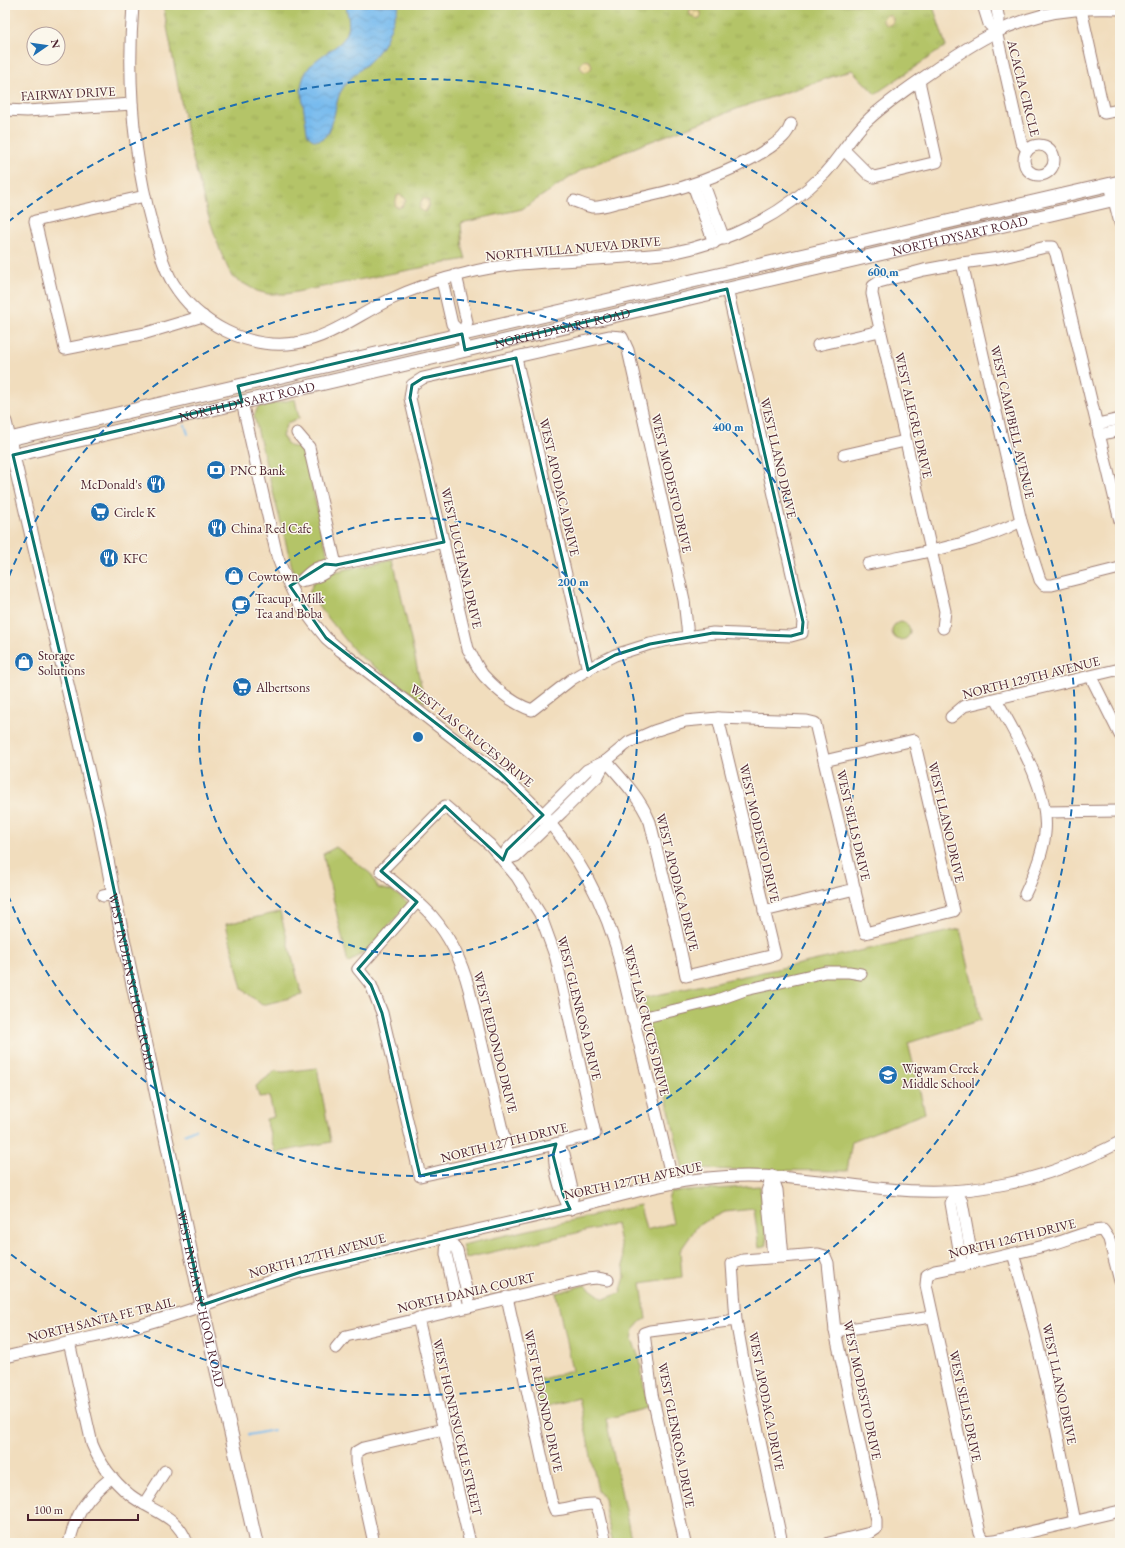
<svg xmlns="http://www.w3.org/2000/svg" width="1125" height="1548" font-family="'EB Garamond',serif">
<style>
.grass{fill:url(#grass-tufts);stroke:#7f7249}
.sand{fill:url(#sand-dots);stroke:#9c7c64}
.park{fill:#b4c467;stroke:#7f7249}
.water{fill:url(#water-waves);stroke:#616d8c}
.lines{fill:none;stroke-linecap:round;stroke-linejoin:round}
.stream{stroke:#78bbee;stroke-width:2}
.minor-casing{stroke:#9e7e74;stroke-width:13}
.major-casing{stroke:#9e7e74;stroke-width:15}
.minor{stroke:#fff;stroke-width:11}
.major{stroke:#fff;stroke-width:13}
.marked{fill:none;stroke:#0f766e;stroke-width:3;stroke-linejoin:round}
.ring{fill:none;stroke:#1f6fb2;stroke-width:2;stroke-dasharray:7 5}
.labels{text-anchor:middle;stroke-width:3;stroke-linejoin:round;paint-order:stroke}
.street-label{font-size:13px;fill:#4a1f2b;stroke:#fbf7ec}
.poi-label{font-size:13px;fill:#4a1f2b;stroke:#fbf7ec;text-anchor:start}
.centre{fill:#1f6fb2;stroke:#fbf7ec;stroke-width:2}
.ring-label{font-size:12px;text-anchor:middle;font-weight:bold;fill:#1f6fb2;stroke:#fbf7ec;stroke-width:3;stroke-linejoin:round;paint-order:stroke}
</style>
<defs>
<pattern id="grass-tufts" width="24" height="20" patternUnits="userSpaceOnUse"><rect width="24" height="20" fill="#b4c467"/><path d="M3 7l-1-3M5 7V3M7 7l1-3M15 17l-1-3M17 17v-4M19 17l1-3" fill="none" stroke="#9ca85a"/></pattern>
<pattern id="sand-dots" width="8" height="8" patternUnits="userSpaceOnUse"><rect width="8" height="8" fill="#eeda9e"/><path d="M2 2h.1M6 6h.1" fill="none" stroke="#cebb88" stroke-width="1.8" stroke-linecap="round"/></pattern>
<pattern id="water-waves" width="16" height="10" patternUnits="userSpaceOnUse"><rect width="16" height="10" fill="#78bbee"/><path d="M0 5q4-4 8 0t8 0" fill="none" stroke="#69a0cc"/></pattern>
</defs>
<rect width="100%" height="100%" fill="#fbf7ec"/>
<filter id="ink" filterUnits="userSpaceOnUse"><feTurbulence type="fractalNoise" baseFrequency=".025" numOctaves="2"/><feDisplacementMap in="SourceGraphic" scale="8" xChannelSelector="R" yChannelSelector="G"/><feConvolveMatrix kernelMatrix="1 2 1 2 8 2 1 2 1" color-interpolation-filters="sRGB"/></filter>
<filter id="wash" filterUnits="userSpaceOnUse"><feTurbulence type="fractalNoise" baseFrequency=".012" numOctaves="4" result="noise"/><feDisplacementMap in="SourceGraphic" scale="16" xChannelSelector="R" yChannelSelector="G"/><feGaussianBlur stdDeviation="0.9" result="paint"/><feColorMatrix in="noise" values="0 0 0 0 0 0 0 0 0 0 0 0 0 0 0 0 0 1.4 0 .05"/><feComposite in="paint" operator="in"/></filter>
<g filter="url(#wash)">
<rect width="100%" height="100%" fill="#f1ddbd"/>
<polygon class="grass" points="163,5 931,5 934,9 946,46 875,94 852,70 742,107 641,145 583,169 522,209 461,223 463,249 466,259 286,294 268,294 257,291 232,277 221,253 207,212 189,144"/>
<g class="sand">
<polygon points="691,9 701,12 701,17 697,19 694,16 691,16 689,11"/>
<circle cx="888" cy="20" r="5"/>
<circle cx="586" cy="66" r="5.5"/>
<polygon points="400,195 406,199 403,206 398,208 395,206 397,196"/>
<polygon points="423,198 428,200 429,204 426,211 424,212 419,208"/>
</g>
<g class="park">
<polygon points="295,399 299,418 287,423 282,436 289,446 299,448 305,455 328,557 294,575 254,416 258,407"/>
<polygon points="393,559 425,703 357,654 309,594 313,583 334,572"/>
<circle cx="901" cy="631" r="9"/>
<polygon points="336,847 371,874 378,888 392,891 409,903 368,949 348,963 323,854"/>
<polygon points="280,912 302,995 262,1005 242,989 226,924"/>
<polygon points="960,929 981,1020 908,1043 925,1113 852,1141 847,1171 683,1169 643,998"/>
<polygon points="317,1068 331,1142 275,1153 266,1119 274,1117 269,1096 259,1097 256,1086 275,1071 283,1072"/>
<polygon points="760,1186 767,1245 759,1248 754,1209 725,1212 698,1225 680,1251 682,1277 641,1283 646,1319 640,1322 634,1329 632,1340 640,1360 647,1408 606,1419 632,1543 613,1543 606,1514 604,1498 598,1491 579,1398 540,1408 534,1381 572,1371 556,1293 585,1285 604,1299 620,1293 625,1277 623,1257 616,1224 466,1258 462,1245 640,1205 646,1230 673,1223 668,1199 671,1192"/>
</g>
<path class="water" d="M346,5H399C392,21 389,39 378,52C367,67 349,75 340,93C335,104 334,127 326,136C319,143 309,141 307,132L301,90C303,53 342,54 348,30C350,22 347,13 346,5Z"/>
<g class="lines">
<g class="stream">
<polyline points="185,425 188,434"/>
<polyline points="184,1134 195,1129"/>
<polyline points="248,1435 274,1430"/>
</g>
</g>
</g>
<g filter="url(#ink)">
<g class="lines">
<g class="minor-casing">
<g id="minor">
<path d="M133,5C127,80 133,156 153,229C159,248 163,267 173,283C198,324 248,350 296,343C331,337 358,315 389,300C414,288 440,279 467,273C497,265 529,263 561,261C598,259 635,257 671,253C729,242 783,215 825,173C841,156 852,134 869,119C886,103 907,89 927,75C974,42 1016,15 1075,10C1090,8 1105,9 1120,9"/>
<polyline points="983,5 989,24 996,31"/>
<polyline points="996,5 999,20 996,31 1021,142 1027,150"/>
<polyline points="1081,9 1104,113 1120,110"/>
<polyline points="5,110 27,111 132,104"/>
<circle cx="1039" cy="160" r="15"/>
<polyline points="844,150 868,174 874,177 937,162 919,81"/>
<polyline points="703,182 724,239"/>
<polyline points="693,185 714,243"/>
<polyline points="1110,185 1120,223"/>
<polyline points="145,196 35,221 65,349 146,333 203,316"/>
<path d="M574,201C580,203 586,206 592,207C600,208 611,204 619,202C671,193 724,178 769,148C779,141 787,136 791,124"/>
<polyline points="962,263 1021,521 1040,580 1044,585 1052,585 1120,568"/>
<polyline points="456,275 467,322 462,334"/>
<polyline points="442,280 452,324 462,334 465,350"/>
<polyline points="818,345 880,331"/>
<polyline points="516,358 588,670"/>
<path d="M242,402L277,556L284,574L296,599L313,622L326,638L341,651L510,782C562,829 595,879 616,946L673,1183"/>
<polyline points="1097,424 1120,419"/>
<polyline points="297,433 309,447 336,565"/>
<polyline points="1099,435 1120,430"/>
<polyline points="844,455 905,441"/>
<path d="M868,564C918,553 975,545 1021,521"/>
<path d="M305,580C317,578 327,573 336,565"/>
<path d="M301,581C312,569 320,564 336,565L444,542"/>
<polyline points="943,628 945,611 872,294 873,286 879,282 924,270 962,263 999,258 1046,247 1053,247 1056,254 1120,521"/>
<path d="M688,636L684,600L628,350L622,337L609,336L423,378L412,385L410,398L468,649C473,657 477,668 484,676C496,689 514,704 532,710L572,679L597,664L615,655L650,644L674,639L713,633L791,636L802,633L803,622L727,289"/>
<polyline points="1091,677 1120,735"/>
<path d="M996,699C1016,736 1050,790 1045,833C1043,854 1034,875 1025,894"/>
<polyline points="951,717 964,706 1120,669"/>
<path d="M606,761C623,780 640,798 650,822L676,928L686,976L775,955L718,718"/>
<polyline points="1045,812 1120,811"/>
<polyline points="503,860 507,850 587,770 606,761 629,742 654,731 685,721 718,718 807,721 815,723 865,933 954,911 914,740 824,761"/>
<polyline points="503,860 516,856 562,812 598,776 606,761"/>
<polyline points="103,896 114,894"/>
<path d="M417,902L358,969L371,985L382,1013L420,1176C478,1162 537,1149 595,1134L556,958L540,914L517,877L490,845L445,806L381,871C397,885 417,899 432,916C450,937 462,962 469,989L508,1155"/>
<polyline points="764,911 855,889"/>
<polyline points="633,1020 717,1000 745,990 825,972 849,972 861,974"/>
<polyline points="556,1144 564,1154 573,1194 570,1209"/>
<path d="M556,1144C551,1164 560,1191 570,1209"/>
<polyline points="772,1176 767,1191 773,1258"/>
<polyline points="772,1176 777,1190 783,1257"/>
<polyline points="956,1191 951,1203 962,1266"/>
<polyline points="956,1191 962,1202 973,1263"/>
<polyline points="447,1237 457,1250 470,1306"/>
<polyline points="447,1237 446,1254 458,1308"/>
<path d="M1013,1254C1040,1342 1057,1432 1075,1522"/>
<path d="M1120,1281L1109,1239L1103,1230C1088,1230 1071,1239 1056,1243C1016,1253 976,1263 935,1271L927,1275L926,1285L980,1533L984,1541L995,1540L1120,1511"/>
<path d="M507,1297L551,1500L555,1510C569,1509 582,1503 595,1504L599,1512L606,1543"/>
<polyline points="418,1318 470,1543"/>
<polyline points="835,1331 932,1317"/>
<path d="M69,1342L92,1444C100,1464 113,1481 130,1495C152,1512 177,1514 187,1543"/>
<polyline points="336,1348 346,1336 587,1279 597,1278 608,1280"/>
<path d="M5,1357C61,1344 119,1333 174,1315C217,1302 257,1283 301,1272C390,1249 479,1230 568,1209C614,1198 660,1183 708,1178C768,1171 828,1183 888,1189C974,1198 1045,1181 1120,1142"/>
<polyline points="144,1504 165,1471"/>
<path d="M69,1543C77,1511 86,1498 112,1477"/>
<polyline points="374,1543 356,1462 356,1452 363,1448 444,1429"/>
<polyline points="685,1543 652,1394 644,1333 650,1331 736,1320"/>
<polyline points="782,1543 746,1376 736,1320 732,1264 743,1260 818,1254 825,1256 828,1263 835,1331 876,1520 876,1529 870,1533 829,1543"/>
</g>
</g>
<g class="major-casing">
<g id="major">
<path id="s1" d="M5,422L99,819L115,901L202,1305L256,1543"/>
<polyline points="5,440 1120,182"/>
<path id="s2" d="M6,457L1120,198"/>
</g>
</g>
<use href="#minor" class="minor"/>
<use href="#major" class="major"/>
</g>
</g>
<path class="marked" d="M727,289L803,622L802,633L791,636L713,633L650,644L615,655L588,670L516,358L423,378L412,385L410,398L444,542L336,565L325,564L290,586L326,638L499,772L543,815L507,850L503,860L445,806L381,871L417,902L358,969L371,985L382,1013L420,1176L556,1144L553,1155L563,1194L570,1209L301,1272L202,1305L99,819L13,455L242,402L238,386L462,334L465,350Z"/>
<g class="ring">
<circle cx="418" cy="737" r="219"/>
<path d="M5 587A439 439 0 1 1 5 887"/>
<path d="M8 222A658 658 0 1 1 8 1252"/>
</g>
<defs>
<g id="bank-disc" transform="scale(1)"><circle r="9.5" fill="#1f6fb2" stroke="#fbf7ec"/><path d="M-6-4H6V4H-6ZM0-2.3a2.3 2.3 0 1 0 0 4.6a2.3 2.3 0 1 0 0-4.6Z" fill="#fff"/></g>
<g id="restaurant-disc" transform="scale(1)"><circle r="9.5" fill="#1f6fb2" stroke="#fbf7ec"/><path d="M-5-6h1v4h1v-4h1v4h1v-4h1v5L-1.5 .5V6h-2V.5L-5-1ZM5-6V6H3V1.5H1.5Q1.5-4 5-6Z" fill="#fff"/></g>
<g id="supermarket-disc" transform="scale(1)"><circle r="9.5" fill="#1f6fb2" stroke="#fbf7ec"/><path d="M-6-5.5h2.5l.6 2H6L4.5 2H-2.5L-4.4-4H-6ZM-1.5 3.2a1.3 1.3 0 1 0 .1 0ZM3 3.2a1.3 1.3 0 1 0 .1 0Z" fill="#fff"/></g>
<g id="shop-disc" transform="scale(1)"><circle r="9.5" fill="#1f6fb2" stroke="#fbf7ec"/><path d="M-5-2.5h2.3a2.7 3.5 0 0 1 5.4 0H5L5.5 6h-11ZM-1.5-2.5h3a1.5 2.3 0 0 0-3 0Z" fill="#fff"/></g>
<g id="cafe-disc" transform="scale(1)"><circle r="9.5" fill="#1f6fb2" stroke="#fbf7ec"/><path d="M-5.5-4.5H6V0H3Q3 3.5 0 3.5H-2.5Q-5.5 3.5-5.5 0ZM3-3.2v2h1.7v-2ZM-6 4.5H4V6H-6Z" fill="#fff"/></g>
<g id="school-disc" transform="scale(1)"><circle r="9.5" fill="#1f6fb2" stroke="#fbf7ec"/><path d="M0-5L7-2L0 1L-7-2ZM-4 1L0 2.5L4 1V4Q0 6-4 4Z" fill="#fff"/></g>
</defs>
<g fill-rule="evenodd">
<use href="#bank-disc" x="216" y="470"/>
<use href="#restaurant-disc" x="156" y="484"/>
<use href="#supermarket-disc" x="100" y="512"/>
<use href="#restaurant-disc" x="217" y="528"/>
<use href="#restaurant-disc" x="109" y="558"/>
<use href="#shop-disc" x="234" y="576"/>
<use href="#cafe-disc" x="241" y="605"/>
<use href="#shop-disc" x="24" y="662"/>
<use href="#supermarket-disc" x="242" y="687"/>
<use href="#school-disc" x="888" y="1075"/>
</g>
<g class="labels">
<g class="street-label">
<text transform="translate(1024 88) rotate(76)" y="5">ACACIA CIRCLE</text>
<text transform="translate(68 93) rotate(-3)" y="5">FAIRWAY DRIVE</text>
<text dy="5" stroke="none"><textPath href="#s2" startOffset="979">NORTH DYSART ROAD</textPath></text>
<text transform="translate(573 248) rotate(-5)" y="5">NORTH VILLA NUEVA DRIVE</text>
<text dy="5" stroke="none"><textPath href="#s2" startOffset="571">NORTH DYSART ROAD</textPath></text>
<text dy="5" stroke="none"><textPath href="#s2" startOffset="247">NORTH DYSART ROAD</textPath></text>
<text transform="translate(914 415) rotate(77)" y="5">WEST ALEGRE DRIVE</text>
<text transform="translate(1013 422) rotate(77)" y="5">WEST CAMPBELL AVENUE</text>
<text transform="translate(779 458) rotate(77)" y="5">WEST LLANO DRIVE</text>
<text transform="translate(672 483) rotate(77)" y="5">WEST MODESTO DRIVE</text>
<text transform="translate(560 487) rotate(77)" y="5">WEST APODACA DRIVE</text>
<text transform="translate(462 558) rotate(77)" y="5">WEST LUCHANA DRIVE</text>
<text transform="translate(1031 677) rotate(-14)" y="5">NORTH 129TH AVENUE</text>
<text transform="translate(472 735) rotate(39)" y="5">WEST LAS CRUCES DRIVE</text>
<text transform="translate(947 822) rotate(77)" y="5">WEST LLANO DRIVE</text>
<text transform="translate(854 825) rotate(77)" y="5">WEST SELLS DRIVE</text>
<text transform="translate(760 833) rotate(77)" y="5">WEST MODESTO DRIVE</text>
<text transform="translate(678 882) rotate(76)" y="5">WEST APODACA DRIVE</text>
<text dy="5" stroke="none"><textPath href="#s1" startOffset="574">WEST INDIAN SCHOOL ROAD</textPath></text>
<text transform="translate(580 1008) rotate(76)" y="5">WEST GLENROSA DRIVE</text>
<text transform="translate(647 1020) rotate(76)" y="5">WEST LAS CRUCES DRIVE</text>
<text transform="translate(496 1042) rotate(76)" y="5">WEST REDONDO DRIVE</text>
<text transform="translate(504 1142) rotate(-14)" y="5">NORTH 127TH DRIVE</text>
<text transform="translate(633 1180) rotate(-12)" y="5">NORTH 127TH AVENUE</text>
<text transform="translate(1012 1238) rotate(-14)" y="5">NORTH 126TH DRIVE</text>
<text transform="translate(317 1255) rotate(-15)" y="5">NORTH 127TH AVENUE</text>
<text transform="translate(466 1292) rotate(-13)" y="5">NORTH DANIA COURT</text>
<text dy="5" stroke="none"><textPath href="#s1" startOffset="898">WEST INDIAN SCHOOL ROAD</textPath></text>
<text transform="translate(101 1319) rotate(-14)" y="5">NORTH SANTA FE TRAIL</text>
<text transform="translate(1060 1384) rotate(78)" y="5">WEST LLANO DRIVE</text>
<text transform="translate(863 1390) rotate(78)" y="5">WEST MODESTO DRIVE</text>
<text transform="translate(544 1401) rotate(78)" y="5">WEST REDONDO DRIVE</text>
<text transform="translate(767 1401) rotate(79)" y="5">WEST APODACA DRIVE</text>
<text transform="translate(966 1406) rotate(78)" y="5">WEST SELLS DRIVE</text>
<text transform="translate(458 1427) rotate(77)" y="5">WEST HONEYSUCKLE STREET</text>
<text transform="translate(677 1435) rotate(79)" y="5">WEST GLENROSA DRIVE</text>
</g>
<g class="poi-label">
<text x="230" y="475">PNC Bank</text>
<text x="142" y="489" text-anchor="end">McDonald's</text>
<text x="114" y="517">Circle K</text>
<text x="231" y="533">China Red Cafe</text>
<text x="123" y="563">KFC</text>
<text x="248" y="581">Cowtown</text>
<text x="255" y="603">Teacup - Milk<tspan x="255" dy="15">Tea and Boba</tspan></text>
<text x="38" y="660">Storage<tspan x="38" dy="15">Solutions</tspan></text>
<text x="256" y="692">Albertsons</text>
<text x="902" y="1073">Wigwam Creek<tspan x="902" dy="15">Middle School</tspan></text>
</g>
</g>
<circle cx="418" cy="737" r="6" class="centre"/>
<g class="ring-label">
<text x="883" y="276">600 m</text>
<text x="728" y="431">400 m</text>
<text x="573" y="586">200 m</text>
</g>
<rect width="1125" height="1548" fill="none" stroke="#fbf7ec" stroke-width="20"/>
<g transform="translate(46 46) rotate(77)"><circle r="19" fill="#fbf7ec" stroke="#b4a19f"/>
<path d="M0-3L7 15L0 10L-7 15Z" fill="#1f6fb2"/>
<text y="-6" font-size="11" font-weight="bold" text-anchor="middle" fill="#4a1f2b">N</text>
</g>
<path d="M28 1514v6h110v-6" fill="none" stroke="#4a1f2b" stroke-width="2"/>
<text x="34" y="1514" font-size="12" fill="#4a1f2b" stroke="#fbf7ec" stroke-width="3" paint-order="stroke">100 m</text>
</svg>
